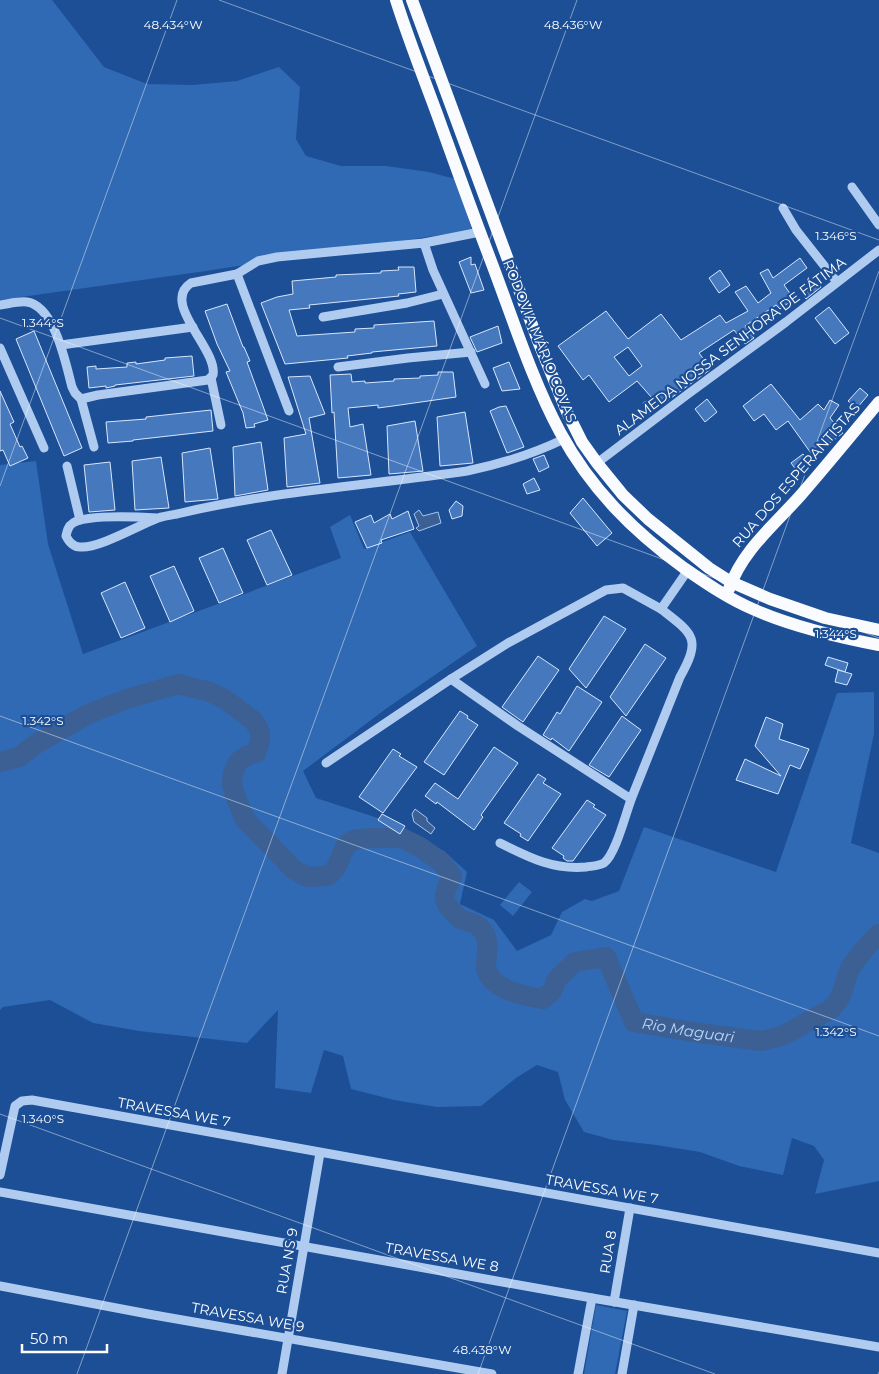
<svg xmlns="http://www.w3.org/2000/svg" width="879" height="1374" font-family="Montserrat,sans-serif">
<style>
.green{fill:#3069b4}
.water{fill:#3c6094;stroke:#a4c6f1}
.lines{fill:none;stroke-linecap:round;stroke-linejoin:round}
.river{stroke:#3c6094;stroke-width:20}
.building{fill:#4578bd;stroke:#d7e6fb;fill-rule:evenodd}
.minor{stroke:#b0cbf0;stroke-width:9}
.major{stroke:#f9fbff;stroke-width:12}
.ticks{fill:none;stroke:#fff;stroke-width:1;stroke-opacity:0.45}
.labels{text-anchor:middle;stroke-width:4.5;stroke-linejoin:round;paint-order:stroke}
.street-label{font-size:14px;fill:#fff;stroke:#1c4f96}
.water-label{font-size:15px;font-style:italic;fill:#bdd6f6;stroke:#1c4f96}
.ticks-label{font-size:12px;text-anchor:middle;fill:#fff;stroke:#1c4f96;stroke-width:4.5;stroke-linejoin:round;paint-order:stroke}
</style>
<rect width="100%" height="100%" fill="#1c4f96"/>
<g class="green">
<polygon points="0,0 52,0 104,67 147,84 193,85 237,81 279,67 300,87 296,139 306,156 341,166 386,166 429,172 455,179 472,230 206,271 0,300"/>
<polygon points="36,461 48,544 83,654 341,558 330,527 350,515 364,549 410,532 477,646 387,708 303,771 316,798 378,818 444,851 467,872 460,904 494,920 517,951 551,935 562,912 585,899 592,901 619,891 644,827 776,872 837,693 874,692 874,734 851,843 879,853 879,1181 815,1194 824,1160 814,1146 792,1138 783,1175 739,1166 700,1152 656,1145 613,1140 584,1132 565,1100 558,1072 537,1065 516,1078 481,1106 437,1107 394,1100 351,1089 343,1056 324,1050 311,1093 275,1088 278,1010 247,1043 139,1031 93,1023 50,1000 3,1007 0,1010 0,465"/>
<polygon points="519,882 532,892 513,916 500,905"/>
<polygon points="596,1305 627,1311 615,1374 584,1374"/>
</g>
<g class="water">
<polygon points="419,510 423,516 438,512 441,523 419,531 416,528 419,526 414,514"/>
<polygon points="415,809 427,818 427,821 435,828 431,834 414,822 412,814"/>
</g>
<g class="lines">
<path class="river" id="s1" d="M0,762L19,757L36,744L88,714L127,699L178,684L210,692L226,700L254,721L260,732V742L256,753L248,755L238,762L233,773L232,784L235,795L244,818L293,869L307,877L328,876L336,868L346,845L353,840L369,838H402L420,847L441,862L452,876C445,893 439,898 454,913C457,916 459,919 463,920C471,923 477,923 483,931C490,940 487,953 486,964C485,989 525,996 543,999L552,991L557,979L575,962L606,957L634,1022L693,1032L761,1041L782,1036L831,1009C845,996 843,982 851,967C859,955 869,943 879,934"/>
</g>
<g class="building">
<polygon points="471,257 471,265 475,264 484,290 471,293 459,262"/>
<path d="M800,258L807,268L784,285L794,299L780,309L776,305L745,326L754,338L745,344L734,330L699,353L711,369L649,414L643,403L652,398L637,381L609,402L589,375L583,380L558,346L606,311L628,339L661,314L681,340L720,315L726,323L748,311L735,292L746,286L758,303L771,293L760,273L768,269L773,278ZM628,347L642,366L629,376L614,357Z"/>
<polygon points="398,267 414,267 416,292 398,294 399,296 309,305 310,308 289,310 297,336 355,332 355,329 374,328 374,325 434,321 437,346 372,352 372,353 347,356 348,358 285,364 261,303 277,297 293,294 292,281 336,277 336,275 381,273 381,271 399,270"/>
<polygon points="720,270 730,285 719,293 709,278"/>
<polygon points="818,283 821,287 806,299 802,293"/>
<polygon points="227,304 243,347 244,347 250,361 247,362 268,420 254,424 255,427 246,428 243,413 226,372 230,371 217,344 205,311"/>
<polygon points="829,307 849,333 835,344 815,318"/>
<polygon points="498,326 502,343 477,352 470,337"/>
<polygon points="34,331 82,448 64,456 16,339"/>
<polygon points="192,356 194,376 115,385 115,386 106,388 106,386 89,388 87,367 96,366 96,369 127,367 127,363 136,362 136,364 165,360 165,358"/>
<polygon points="509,362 520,389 502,391 493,368"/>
<polygon points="438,372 453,372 456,397 393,406 378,408 378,405 348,408 350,427 363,424 371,475 338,478 334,412 332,413 330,375 351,374 352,382 365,381 365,383 394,381 394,379 420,378 420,376 438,375"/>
<polygon points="310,376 325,414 309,418 320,483 287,487 284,438 306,434 288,377"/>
<polygon points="771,384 800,420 818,404 824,410 830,400 839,405 830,418 843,433 813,456 788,421 776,430 764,414 754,421 743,406"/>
<polygon points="860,388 868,395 857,408 848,401"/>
<polygon points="0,391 14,422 10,424 20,447 22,446 28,458 10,466 3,450 0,451"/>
<polygon points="707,399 717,412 705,422 695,409"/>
<polygon points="506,406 524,447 507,453 490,411 499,407"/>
<polygon points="211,410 213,431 133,440 133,441 108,443 106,422 146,419 146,417"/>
<polygon points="465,412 473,463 440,466 437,417"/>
<polygon points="415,421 423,471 389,474 387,426"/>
<polygon points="261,442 268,490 235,496 233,447"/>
<polygon points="210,448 218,499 185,502 182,453"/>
<polygon points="803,454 809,462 797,471 791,463"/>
<polygon points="544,455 549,467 539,472 533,459"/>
<polygon points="161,457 169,508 135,510 132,461"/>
<polygon points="110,462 115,510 89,512 84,465"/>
<polygon points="534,478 540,490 527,494 523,484"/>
<polygon points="583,498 612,533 597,546 570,513"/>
<polygon points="456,501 463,506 462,516 452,519 449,510"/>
<polygon points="408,511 414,529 381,540 382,543 367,548 355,522 371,515 374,523 390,514 392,519"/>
<polygon points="271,530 292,575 267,585 247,540"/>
<polygon points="223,548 243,593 219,603 199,558"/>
<polygon points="174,566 194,611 170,622 150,576"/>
<polygon points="125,582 145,628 121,638 101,593"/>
<polygon points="604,616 626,629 586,688 569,669"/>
<polygon points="645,644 666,658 626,716 610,697"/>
<polygon points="538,656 559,670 523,722 502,707"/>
<polygon points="828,657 848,663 845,672 825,665"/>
<polygon points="838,670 852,674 847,685 835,682"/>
<polygon points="577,686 602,702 569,751 552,738 551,740 543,735 557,712 560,714"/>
<polygon points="460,711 468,716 467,718 478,725 444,775 424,762"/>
<polygon points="622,716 641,730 609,777 589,765"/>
<polygon points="766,717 783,724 779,739 809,749 800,769 790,765 778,794 736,780 745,759 781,776 755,746"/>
<polygon points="494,747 518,763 481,815 483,817 474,830 437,802 436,804 425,796 435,783 458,799"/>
<polygon points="393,749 401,754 399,756 417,767 383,813 359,797"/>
<polygon points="538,774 546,779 543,783 561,794 528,841 520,836 521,834 504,823"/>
<polygon points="587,800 595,805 593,807 606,815 573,861 567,861 563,858 564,856 552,848"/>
<polygon points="382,814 405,826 400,834 378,820"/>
</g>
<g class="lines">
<g class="minor">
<polyline points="852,187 879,225"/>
<polyline points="783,208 796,230 837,282"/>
<polyline points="424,243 433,270 485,384"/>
<polyline points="237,274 258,261 277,257 424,243 480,232"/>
<path d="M0,305C8,304 18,301 27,302C55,306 66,365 72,387L75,393L81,399L98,395L208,380L213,375C218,349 160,303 191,283L237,274L289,411"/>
<polyline points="323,317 407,303 443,294"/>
<polyline points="61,345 193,327"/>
<polyline points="0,348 44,448"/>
<polyline points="338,367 408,358 471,352"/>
<polyline points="211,378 221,425"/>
<polyline points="81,399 94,447"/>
<polyline points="597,463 688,394 786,322 879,250"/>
<polyline points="67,466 80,520"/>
<path d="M158,518C140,517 87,514 73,523C68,526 67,531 66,536C69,542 73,547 80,547C98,549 139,525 158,518C164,516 171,515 177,514C272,491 371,485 467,471C501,464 533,454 564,439"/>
<polyline points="451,679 518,726 631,799"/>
<polyline points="326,763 451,679 508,643 606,590 623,588 661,609"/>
<path d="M500,843C528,857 553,870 586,867C592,866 599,866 604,863C616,854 626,812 632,797C648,757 664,717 680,677C702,638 693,634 661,609L688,570"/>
<polyline points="0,1175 15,1106 22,1101 32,1100 879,1253"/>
<polyline points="0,1192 592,1298 879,1347"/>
<polyline points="0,1286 148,1314 492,1374"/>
<polyline points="614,1302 630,1208"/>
<polyline points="282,1374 320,1153"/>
<polyline points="578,1374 592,1298"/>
<polyline points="622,1374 634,1305"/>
</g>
<g class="major">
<path d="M396,0C408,38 423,76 437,114C454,161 471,209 489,256C511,313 531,378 560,432C591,489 632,530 684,568C707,584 729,599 755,610C794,627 837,637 879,645"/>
<polyline points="412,0 538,341 567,412 582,442 597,463 623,495 648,519 709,568 731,582 770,599 825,618 879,630"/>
<path d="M729,589C742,551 774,525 800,496C827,465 853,433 879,402"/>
</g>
</g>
<path class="ticks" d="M219,0L879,240M0,318L879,638M0,486L177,0M0,716L879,1036M0,1114L715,1374M77,1374L577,0M478,1374L879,271M878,1374L879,1372"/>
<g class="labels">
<g class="street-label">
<text transform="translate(540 341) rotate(68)" y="5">RODOVIA MÁRIO COVAS</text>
<text transform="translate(730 346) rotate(-37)" y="5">ALAMEDA NOSSA SENHORA DE FÁTIMA</text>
<text transform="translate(796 475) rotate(-49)" y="5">RUA DOS ESPERANTISTAS</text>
<text transform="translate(174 1112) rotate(10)" y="5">TRAVESSA WE 7</text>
<text transform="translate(602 1189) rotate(10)" y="5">TRAVESSA WE 7</text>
<text transform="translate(608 1252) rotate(-81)" y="5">RUA 8</text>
<text transform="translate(442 1257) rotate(10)" y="5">TRAVESSA WE 8</text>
<text transform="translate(287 1261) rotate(-80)" y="5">RUA NS 9</text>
<text transform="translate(248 1317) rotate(10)" y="5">TRAVESSA WE 9</text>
</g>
<g class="water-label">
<text dy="5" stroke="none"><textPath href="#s1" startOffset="1051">Rio Maguari</textPath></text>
</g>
</g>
<g class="ticks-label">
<text x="173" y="29">48.434°W</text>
<text x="573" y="29">48.436°W</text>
<text x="836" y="240">1.346°S</text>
<text x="43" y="327">1.344°S</text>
<text x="836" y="638">1.344°S</text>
<text x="43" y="725">1.342°S</text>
<text x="836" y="1036">1.342°S</text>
<text x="43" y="1123">1.340°S</text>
<text x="482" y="1354">48.438°W</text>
</g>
<path d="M22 1344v8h85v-8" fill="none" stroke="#ffffff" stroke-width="2.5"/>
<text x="30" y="1344" font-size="15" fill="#ffffff" stroke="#1c4f96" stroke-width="4" paint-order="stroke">50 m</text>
</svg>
